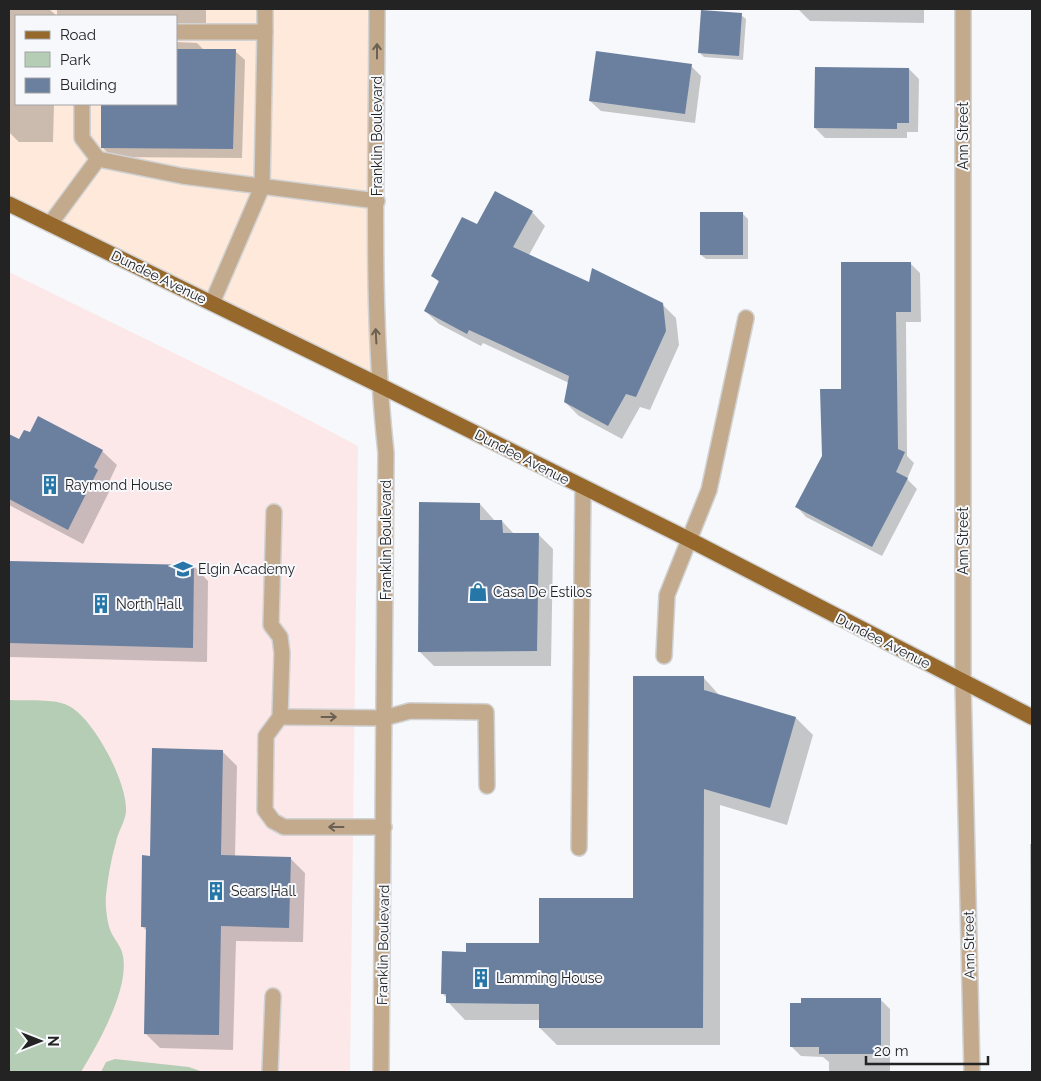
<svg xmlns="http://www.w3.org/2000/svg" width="1041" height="1081" font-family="Raleway,sans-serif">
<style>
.commercial{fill:#fee9da;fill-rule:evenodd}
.education{fill:#fde8e9}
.green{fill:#b4cdb4}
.shadow{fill:#0003}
.building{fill:#6b809f}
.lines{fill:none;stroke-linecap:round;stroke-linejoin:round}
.lane-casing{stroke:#d0d2d4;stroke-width:18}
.street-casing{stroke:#d0d2d4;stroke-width:18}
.primary-casing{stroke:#d0d2d4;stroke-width:18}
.lane{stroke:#c4aa8c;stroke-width:15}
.street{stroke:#c4aa8c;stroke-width:15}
.primary{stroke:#96682b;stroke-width:15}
.oneway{stroke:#6b6053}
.labels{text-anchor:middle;stroke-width:4;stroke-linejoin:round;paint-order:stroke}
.street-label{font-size:14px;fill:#232324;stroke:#f6f8fb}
.poi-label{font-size:14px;fill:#232324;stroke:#f6f8fb;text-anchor:start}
</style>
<rect width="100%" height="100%" fill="#f6f8fb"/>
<path class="commercial" d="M9,9H377L379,385L9,204ZM16,16H176V104H16Z"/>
<polygon class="education" points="9,272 284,407 358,446 350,1072 9,1072"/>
<g class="green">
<path d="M9,700C25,701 56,698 69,706C94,719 127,782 126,810C126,821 118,831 116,842C111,859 108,877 106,895C105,905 107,923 111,932C114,939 120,945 122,952C132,985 98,1044 81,1072H9Z"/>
<polygon points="115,1059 189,1067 203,1072 101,1072 106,1062"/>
</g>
<g class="shadow">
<polygon points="9,9 49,9 57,16 57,9 206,9 206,32 181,33 176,41 176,16 16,16 16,104 54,104 53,142 19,142 9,132"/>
<polygon points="798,9 924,9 924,23 810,21"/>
<polygon points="741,15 746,19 743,60 704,57 699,52"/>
<polygon points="176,42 197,43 205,51 235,51 245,60 242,158 112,157 103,148 103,104 176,104"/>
<polygon points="691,66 701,76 695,123 601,111 590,101"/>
<polygon points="909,69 919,79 918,132 907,132 907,138 825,138 815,128"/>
<polygon points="1032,164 1032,199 1031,198"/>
<polygon points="532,212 545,226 529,255 590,284 662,304 676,318 679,345 650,410 640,407 622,439 579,416 565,402 569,383 483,343 481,346 439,324 425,311 440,283 433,276 477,226"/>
<polygon points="743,214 748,219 748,259 706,259 701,255"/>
<polygon points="910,263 920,273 921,322 906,322 907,456 914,463 907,479 917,489 882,556 806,517 797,507 823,456 842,390"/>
<polygon points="9,435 20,441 102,451 117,465 109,482 112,486 83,544 9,505"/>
<polygon points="480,504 495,521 502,521 514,534 538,534 553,549 551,666 434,666 419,651"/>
<polygon points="9,562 194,566 208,581 207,662 9,657"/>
<polygon points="703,677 720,696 796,718 813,735 787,825 720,805 720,1045 557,1045 540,1028 540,1020 465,1020 448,1002 448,999 442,993 467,953 540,944 634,899"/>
<polygon points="222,751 237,766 235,857 290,858 305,873 303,942 236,941 233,1050 160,1048 145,1033 148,932 142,926 151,857"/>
<polygon points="1030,844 1032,844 1032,1054 1031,1053"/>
<polygon points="880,999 890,1009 890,1072 829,1072 829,1062 823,1057 801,1056 791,1046"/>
</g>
<g class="building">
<polygon points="701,10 742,13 739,56 698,53"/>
<polygon points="176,49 236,49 233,149 101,148 101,104 176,104"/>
<polygon points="596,51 692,64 685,114 589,101"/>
<polygon points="815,67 909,68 909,123 897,123 897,129 814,128"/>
<polygon points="495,191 533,211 513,247 589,282 592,268 663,303 666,331 636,397 626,394 608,426 564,402 569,376 469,330 467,334 424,311 439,281 431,276 462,217 477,224"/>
<rect x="700" y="212" width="43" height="43"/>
<polygon points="841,262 911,262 911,312 896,312 898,449 905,452 896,472 908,478 872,547 795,507 822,456 820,389 841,389"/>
<polygon points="38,416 103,450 94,467 98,470 68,530 9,499 9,434 19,439 24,430 30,432"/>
<polygon points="419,502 480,503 480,520 502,520 503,533 539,533 537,651 418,652"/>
<polygon points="9,561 194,565 193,648 9,643"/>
<polygon points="633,676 704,676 704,690 796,717 770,808 704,789 703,1028 539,1028 539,1004 446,1003 446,994 441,994 442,951 466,952 466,943 539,943 539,898 633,898"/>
<polygon points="152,748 223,750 221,855 291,857 289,928 221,926 219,1035 144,1034 146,927 141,927 142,855 150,856"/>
<polygon points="801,998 881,998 881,1046 875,1046 875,1054 819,1054 819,1047 790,1047 790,1003 801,1003"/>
</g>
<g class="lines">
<g class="lane-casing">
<g id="lane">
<polyline points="265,9 265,32"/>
<polyline points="176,32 265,32 262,187 212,303"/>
<polyline points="82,104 82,138 98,159"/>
<polyline points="50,224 98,159 182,176 377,201"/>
<polyline points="274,512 271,625 280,637 282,653 280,717 266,736 265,810 273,821 284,827 384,827"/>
<polyline points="664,656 667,595 709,490 746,318"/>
<polyline points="280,717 384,718 410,711 486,712 487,786"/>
<polyline points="579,848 583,487"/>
<polyline points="270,1072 273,996"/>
</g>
</g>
<g class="street-casing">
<g id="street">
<path d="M377,9C377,157 370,305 386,453L381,1072"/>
<polyline points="963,9 963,682 972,1072"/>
</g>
</g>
<g class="primary-casing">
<polyline id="primary" points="9,204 379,385 690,540 1032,717"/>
</g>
<use href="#lane" class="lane"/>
<use href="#street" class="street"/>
<use href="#primary" class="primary"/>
</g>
<defs><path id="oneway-shaft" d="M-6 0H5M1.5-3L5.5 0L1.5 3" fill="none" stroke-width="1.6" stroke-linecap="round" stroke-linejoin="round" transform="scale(1.25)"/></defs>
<g class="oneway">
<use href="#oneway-shaft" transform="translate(377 51) rotate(-90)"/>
<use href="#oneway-shaft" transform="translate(376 336) rotate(-93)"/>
<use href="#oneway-shaft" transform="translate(329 717)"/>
<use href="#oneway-shaft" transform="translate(336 827) rotate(180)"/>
</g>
<defs>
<g id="building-bare" transform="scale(1.5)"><path d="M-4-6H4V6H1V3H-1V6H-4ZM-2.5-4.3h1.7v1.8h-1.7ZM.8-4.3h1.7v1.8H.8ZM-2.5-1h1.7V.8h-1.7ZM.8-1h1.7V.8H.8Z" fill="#2776a8" stroke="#f6f8fb" stroke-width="2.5" paint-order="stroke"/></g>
<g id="school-bare" transform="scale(1.5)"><path d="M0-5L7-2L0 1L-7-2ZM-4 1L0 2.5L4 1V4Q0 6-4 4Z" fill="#2776a8" stroke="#f6f8fb" stroke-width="2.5" paint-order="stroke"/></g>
<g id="shop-bare" transform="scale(1.5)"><path d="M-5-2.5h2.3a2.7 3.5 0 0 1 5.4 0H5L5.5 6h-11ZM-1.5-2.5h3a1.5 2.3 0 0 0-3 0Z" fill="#2776a8" stroke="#f6f8fb" stroke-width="2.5" paint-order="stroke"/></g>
</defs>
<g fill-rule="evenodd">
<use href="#building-bare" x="50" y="485"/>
<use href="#school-bare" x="183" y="569"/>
<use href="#shop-bare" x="478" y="592"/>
<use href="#building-bare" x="101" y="604"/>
<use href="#building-bare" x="216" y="891"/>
<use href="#building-bare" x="481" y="978"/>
</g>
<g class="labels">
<g class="street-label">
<text transform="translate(377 136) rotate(-90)" y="5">Franklin Boulevard</text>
<text transform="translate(963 136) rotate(-90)" y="5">Ann Street</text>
<text transform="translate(159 277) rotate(26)" y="5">Dundee Avenue</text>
<text transform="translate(522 457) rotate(27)" y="5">Dundee Avenue</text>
<text transform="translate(386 540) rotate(-90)" y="5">Franklin Boulevard</text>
<text transform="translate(963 541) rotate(-90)" y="5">Ann Street</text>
<text transform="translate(883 641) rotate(27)" y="5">Dundee Avenue</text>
<text transform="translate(383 945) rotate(-89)" y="5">Franklin Boulevard</text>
<text transform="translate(969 945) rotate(-91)" y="5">Ann Street</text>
</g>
<g class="poi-label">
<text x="65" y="490">Raymond House</text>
<text x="198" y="574">Elgin Academy</text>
<text x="493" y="597">Casa De Estilos</text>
<text x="116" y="609">North Hall</text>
<text x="231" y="896">Sears Hall</text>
<text x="496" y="983">Lamming House</text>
</g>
</g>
<rect width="1041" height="1081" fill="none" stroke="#232324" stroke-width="20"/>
<rect x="15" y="15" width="162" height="90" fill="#f6f8fb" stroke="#a2a3a5"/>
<rect x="25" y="31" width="25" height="8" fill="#96682b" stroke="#a2a3a5"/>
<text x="60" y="40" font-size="15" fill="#232324">Road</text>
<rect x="25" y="52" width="25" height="15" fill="#b4cdb4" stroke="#a2a3a5"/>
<text x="60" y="65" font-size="15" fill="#232324">Park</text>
<rect x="25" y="78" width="25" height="15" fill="#6b809f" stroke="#a2a3a5"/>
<text x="60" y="90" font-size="15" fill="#232324">Building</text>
<g transform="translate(40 1041) rotate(90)" stroke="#f6f8fb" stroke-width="4" paint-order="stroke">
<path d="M0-4L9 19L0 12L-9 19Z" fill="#232324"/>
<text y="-8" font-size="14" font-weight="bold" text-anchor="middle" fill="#232324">N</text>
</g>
<path d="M866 1056v8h122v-8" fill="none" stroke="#232324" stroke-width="2.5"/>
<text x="874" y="1056" font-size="15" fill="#232324" stroke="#f6f8fb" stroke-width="4" paint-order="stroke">20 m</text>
</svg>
